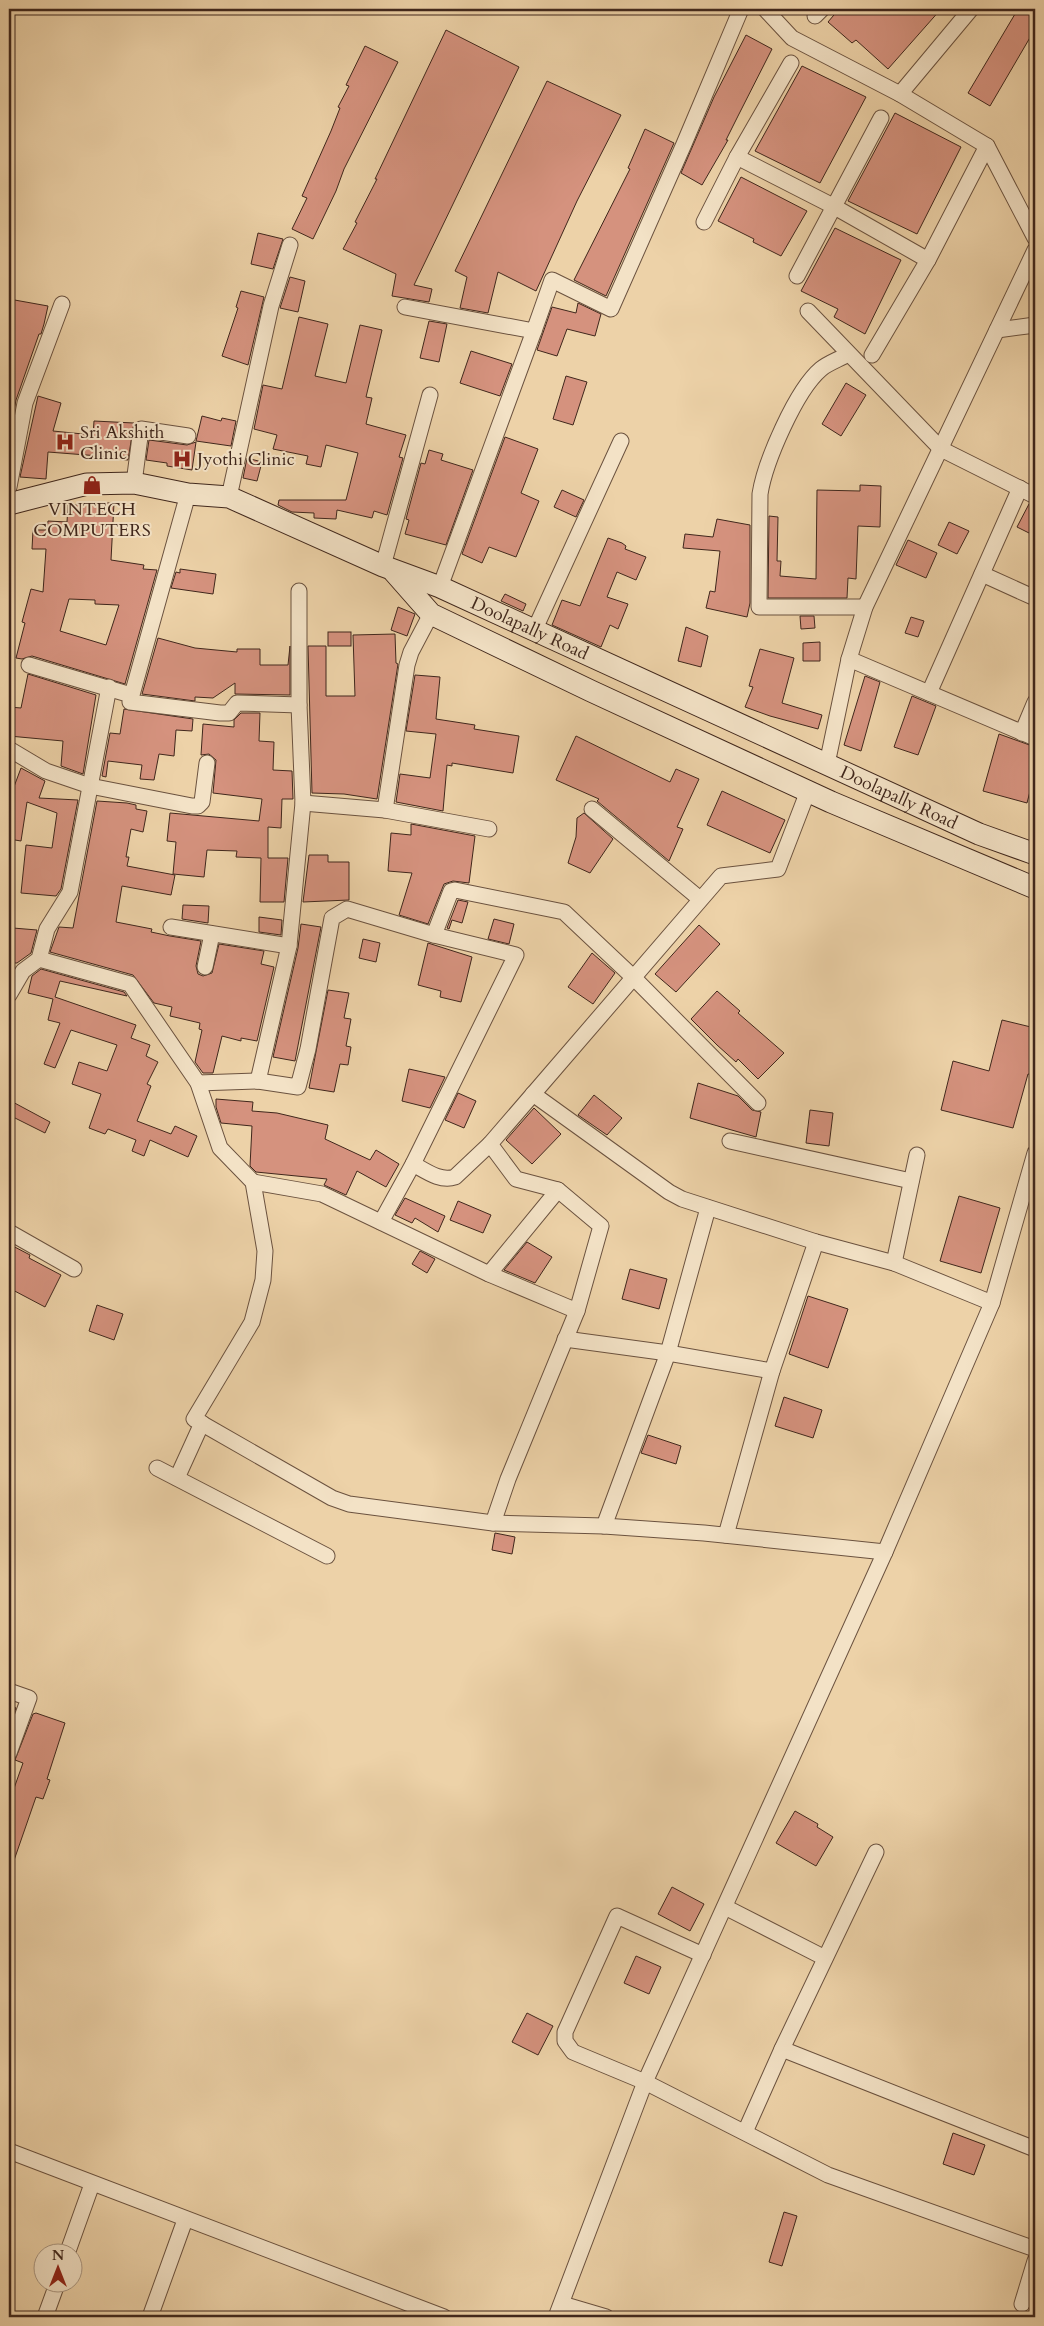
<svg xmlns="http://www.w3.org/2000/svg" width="1044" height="2326" font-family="Cardo,serif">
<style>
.building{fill:#d5927e;stroke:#40271c;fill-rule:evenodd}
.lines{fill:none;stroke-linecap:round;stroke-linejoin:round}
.street-casing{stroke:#6b523f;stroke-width:17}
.secondary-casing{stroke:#40271c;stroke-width:23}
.street{stroke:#f3e2c6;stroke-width:15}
.secondary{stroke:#f3e2c6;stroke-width:21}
.labels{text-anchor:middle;stroke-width:4;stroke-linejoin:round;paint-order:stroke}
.poi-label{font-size:18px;fill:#40271c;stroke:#f3e2c6;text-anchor:start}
.street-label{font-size:18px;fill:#40271c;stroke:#f3e2c6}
</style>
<rect width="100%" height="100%" fill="#edd2a8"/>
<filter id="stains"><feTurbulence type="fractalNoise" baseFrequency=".004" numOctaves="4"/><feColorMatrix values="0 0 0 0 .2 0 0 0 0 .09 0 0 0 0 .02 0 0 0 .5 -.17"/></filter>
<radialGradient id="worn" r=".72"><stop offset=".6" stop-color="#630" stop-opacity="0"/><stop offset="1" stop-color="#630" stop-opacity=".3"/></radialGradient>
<g class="building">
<polygon points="839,9 941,9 888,69 856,40 852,43 828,22"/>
<polygon points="1018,9 1035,18 1035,29 990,106 968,93"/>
<polygon points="446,30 519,67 414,285 432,289 429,302 392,296 396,274 343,249 357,223 355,222 377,179 375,179"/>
<polygon points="746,35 772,49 738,116 726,140 728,140 702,185 681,173 714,97"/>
<polygon points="365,46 398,62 344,169 336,191 313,239 292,229 307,198 302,196 331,131 340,108 338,107 349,86 346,85"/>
<polygon points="802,66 866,97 820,183 755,151"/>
<polygon points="547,81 621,115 577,201 536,291 498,272 488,313 460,308 467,277 455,271"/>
<polygon points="895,113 961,147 917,234 848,201"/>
<polygon points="645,129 674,143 606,296 574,280 630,169 628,168"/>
<polygon points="741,177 807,211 781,256 753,242 754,239 718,221"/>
<polygon points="835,228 901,260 865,334 834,317 838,309 801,291"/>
<polygon points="258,233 283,239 273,269 251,264"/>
<polygon points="290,277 305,281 298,312 280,308"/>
<polygon points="241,291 264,297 248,365 222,356 238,308 236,307"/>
<polygon points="9,299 48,306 44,324 41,334 39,334 16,400 9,438"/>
<polygon points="578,303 601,314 595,336 567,329 557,356 537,350 552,307 576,313"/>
<polygon points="299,317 328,324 315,376 346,383 360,325 382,330 366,397 372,398 366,424 406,435 399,457 403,458 387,515 374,511 372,518 337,510 336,519 314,518 314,513 292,512 278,505 279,500 346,500 358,453 326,445 321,467 306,464 308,456 273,449 277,435 254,429 263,385 282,389"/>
<polygon points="429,321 447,324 439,362 420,358"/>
<polygon points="471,351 512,364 500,396 460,383"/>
<polygon points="566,376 587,382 573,425 553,419"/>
<polygon points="846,383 866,395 841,436 822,424"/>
<polygon points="38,396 61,403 53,431 93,435 94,421 134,423 128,460 112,459 112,457 48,452 46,479 20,477"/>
<polygon points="202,416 221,421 222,418 236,421 231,446 196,441"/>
<polygon points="505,437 538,449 521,493 539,501 516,557 489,547 482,563 462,554"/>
<polygon points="149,440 187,445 196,442 192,470 167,466 167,463 146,460"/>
<polygon points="429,450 443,454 441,460 473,470 446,545 405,534 409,520 406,519 421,463 425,464"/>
<polygon points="247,458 262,462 257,481 243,478"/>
<polygon points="860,485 881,486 880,527 858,526 856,579 848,578 847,598 768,598 769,516 778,517 777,561 781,561 780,576 816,579 817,490 860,491"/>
<polygon points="562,490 584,500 576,517 554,507"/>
<path d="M77,503H114L111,560L144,565L143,569L157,570L125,684L32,656L22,659L16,658L25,623L22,622L31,589L43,592L46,549H32L33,530H47L48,521L67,522L68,505H77ZM69,599L95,600V604L119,605L106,645L60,631Z"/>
<polygon points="1029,504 1035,505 1035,536 1017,527"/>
<polygon points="717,519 750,525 750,603 747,617 706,608 710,591 715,592 720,551 683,548 685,534 713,537"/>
<polygon points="949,522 969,531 957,554 938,545"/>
<polygon points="608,538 622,543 626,546 625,549 646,557 636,580 617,572 607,597 628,604 618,629 610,625 601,647 552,625 562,600 580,606"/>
<polygon points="908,540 937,553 926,578 896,565"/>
<polygon points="180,569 216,574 213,594 171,588 176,572 180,573"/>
<polygon points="505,594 526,604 523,611 501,601"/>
<polygon points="398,607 415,614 407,636 391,630"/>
<polygon points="800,616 814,616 815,628 801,629"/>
<polygon points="911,617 924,621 918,637 905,633"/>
<polygon points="686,627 708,636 701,667 678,661"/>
<rect x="328" y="632" width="23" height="14"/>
<polygon points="395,634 396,663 398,664 377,799 344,794 312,793 308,646 326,646 326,696 355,696 353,635"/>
<polygon points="158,638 195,648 237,652 237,649 260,649 260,665 288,665 290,646 290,695 235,694 235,683 213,698 195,697 195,701 142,694"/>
<polygon points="820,642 820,661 803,661 803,643"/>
<polygon points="760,649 794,658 782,703 822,715 818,729 770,716 745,707 753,687 749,686"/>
<polygon points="28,674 96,695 83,774 61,766 63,741 9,736 9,707 21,708"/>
<polygon points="415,675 440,677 436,719 475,725 474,729 519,736 513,773 452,763 452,766 447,765 443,811 396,802 400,774 430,778 436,734 406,731"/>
<polygon points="865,676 880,682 861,751 844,745"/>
<polygon points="912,696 936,706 918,755 894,747"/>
<polygon points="124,709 193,719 192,731 176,730 174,756 159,754 154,780 140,779 142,765 108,761 106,777 102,776 110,733 120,734"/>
<polygon points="241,713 260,713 259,741 274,742 273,770 292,771 293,799 282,799 281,828 268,827 268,858 288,858 284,902 260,902 261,858 236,857 237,851 207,850 204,877 173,874 176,842 167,841 170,813 259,821 262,799 213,793 216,760 209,754 201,755 203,724 234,727 234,720"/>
<polygon points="999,734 1035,747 1035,772 1027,803 983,791"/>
<polygon points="576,736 670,782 676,769 699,779 677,827 683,829 669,861 597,801 599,799 556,780"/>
<polygon points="21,768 45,781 39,798 78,800 61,889 56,896 21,893 26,845 52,848 57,813 27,802 21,841 9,839 9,800"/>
<polygon points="722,791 785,820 770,853 707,825"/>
<polygon points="97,801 127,803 136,805 136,809 147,811 143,832 131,829 126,857 129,857 127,866 175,875 171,895 122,886 116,922 152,929 151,932 170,936 201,941 196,966 198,974 203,976 212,973 219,944 264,951 261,964 274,967 257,1041 241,1038 241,1041 222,1036 213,1073 203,1073 195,1062 202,1030 199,1029 200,1023 170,1016 172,1007 154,1003 133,975 50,952 59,927 73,928"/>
<polygon points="584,813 613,839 590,873 568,863 576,837 577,818"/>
<polygon points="411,824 475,836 469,883 453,881 444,884 428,924 399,915 412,873 388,871 391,833 411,835"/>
<polygon points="309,855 328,855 328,862 349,862 349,900 303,902"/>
<polygon points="458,900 468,902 462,923 452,920 449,929 447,928"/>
<polygon points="183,905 209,906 208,923 182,919"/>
<polygon points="259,917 282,920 281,935 259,932"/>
<polygon points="494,919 514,924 509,944 488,939"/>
<polygon points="301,924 321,927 295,1061 273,1057 298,948"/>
<polygon points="699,925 720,944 676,992 655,974"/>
<polygon points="13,928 37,930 31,953 17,963 11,963"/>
<polygon points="363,939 380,943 376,962 359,958"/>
<polygon points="428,943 472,957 461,1002 440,997 441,991 418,985"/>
<polygon points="592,953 615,973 593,1004 568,987"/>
<polygon points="41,969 124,992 127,996 60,981 55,997 136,1025 131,1038 150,1045 146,1056 158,1062 147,1084 151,1086 137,1121 171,1134 175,1126 197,1136 188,1157 150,1140 144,1156 132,1151 136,1140 108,1129 105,1134 89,1128 101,1094 72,1084 79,1062 107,1071 117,1045 71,1030 55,1068 44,1064 60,1023 48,1020 53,999 28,993 32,976"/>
<polygon points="328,990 349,993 344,1018 351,1019 346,1046 351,1047 348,1065 340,1064 334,1092 309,1088"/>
<polygon points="717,991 740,1011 738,1013 784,1053 758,1079 738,1059 736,1062 717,1045 691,1019"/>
<polygon points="1002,1020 1035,1028 1035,1075 1028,1074 1013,1128 941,1110 953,1061 989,1071"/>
<polygon points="409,1069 445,1077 430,1108 402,1101"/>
<polygon points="698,1083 738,1096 752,1110 761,1112 756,1137 690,1118"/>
<polygon points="458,1093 476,1101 464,1128 445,1120"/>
<polygon points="594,1095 622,1118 607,1135 578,1115"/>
<polygon points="216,1099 253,1102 252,1111 277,1113 328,1125 325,1139 370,1160 376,1150 399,1164 386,1187 357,1171 346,1195 324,1185 327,1179 256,1172 250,1166 252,1126 221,1123 216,1107"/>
<polygon points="9,1100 50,1122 45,1133 9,1115"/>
<polygon points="534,1108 561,1134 532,1164 506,1140"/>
<polygon points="810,1110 833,1113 829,1146 806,1143"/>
<polygon points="959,1196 1000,1208 981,1273 940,1261"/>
<polygon points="405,1198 445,1216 438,1232 415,1218 412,1223 395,1215"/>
<polygon points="458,1201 491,1215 483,1233 450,1220"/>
<polygon points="527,1242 552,1257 535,1283 504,1270"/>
<polygon points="9,1244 30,1255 29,1258 61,1275 45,1307 9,1288"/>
<polygon points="420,1251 435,1259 427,1273 412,1264"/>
<polygon points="630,1269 667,1279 659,1309 622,1299"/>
<polygon points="808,1296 848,1309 828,1368 789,1354"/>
<polygon points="97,1305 123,1314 114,1340 89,1331"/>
<polygon points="784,1397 822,1410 813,1438 775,1426"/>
<polygon points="648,1435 681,1446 676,1464 641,1453"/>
<polygon points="495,1533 515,1537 512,1554 492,1550"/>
<polygon points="9,1705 16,1708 9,1726"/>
<polygon points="36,1713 65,1723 47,1779 50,1780 43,1799 36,1797 11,1869 9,1869 9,1793 12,1794 23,1763 15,1760 33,1714"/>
<polygon points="795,1811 818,1824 817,1827 833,1837 816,1866 776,1843"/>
<polygon points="672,1887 704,1904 690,1931 658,1914"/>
<polygon points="636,1956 661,1967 649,1994 624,1983"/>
<polygon points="527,2013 553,2026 538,2055 512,2042"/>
<polygon points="953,2133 985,2145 974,2175 943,2164"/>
<polygon points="784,2212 797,2216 782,2266 769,2262"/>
</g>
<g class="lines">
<g class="street-casing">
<g id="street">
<polyline points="765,9 792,38 900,94 987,146 1035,238"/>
<polyline points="815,16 822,9"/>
<polyline points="900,94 971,9"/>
<polyline points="737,157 833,206 928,260"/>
<polyline points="704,222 737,157 791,63"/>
<polyline points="797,276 881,118"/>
<polyline points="405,307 534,331 552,280 611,309 684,144 741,9"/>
<polyline points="808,311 941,449 1035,496"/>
<polyline points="997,330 1035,325"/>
<path d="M848,354C840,359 828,363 821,369C796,390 765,462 760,494L759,607H865"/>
<polyline points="872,355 928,260 987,146"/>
<polyline points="134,483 141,429 188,436"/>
<polyline points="9,487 25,403 62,304"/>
<polyline points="188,494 130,702 220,713 229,713 237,703 299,705"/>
<polyline points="229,497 271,306 290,245"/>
<polyline points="383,566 430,395"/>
<polyline points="982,574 1035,598"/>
<polyline points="440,587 534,331"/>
<polyline points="534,631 621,441"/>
<polyline points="849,659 1035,738"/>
<polyline points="29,665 131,695"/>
<polyline points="929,693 1020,488"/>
<polyline points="1022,733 1035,702"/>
<polyline points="9,749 46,771 90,786 192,806 198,806 202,802 207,763"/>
<polyline points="827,764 849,659 865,607 1035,250"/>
<polyline points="303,803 385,810 489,829"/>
<polyline points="592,809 700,899"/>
<polyline points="385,810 407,665 411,652 431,614"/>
<polyline points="171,927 289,946"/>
<polyline points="434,935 451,891 455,890 564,912 634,978 758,1103"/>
<polyline points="39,959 130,984 198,1083 220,1148 253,1182 265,1251 263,1280 252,1322 194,1419 332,1498 349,1504 493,1523 604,1526 704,1533 885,1552"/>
<polyline points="205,967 212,934"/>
<polyline points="9,995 23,971 39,959 47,929 70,892 109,687"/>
<polyline points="258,1081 289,946 303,803 299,705 299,591"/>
<polyline points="198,1083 258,1081 298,1087 308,1049 332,918 347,909 434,935 516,955 413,1164 381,1222"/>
<polyline points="533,1094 669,1192 682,1199 816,1242 894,1263 992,1303"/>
<polyline points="730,1141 911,1181"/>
<path d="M413,1164C426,1171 440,1182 455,1177L490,1144"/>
<polyline points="253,1182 322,1194 489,1274 577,1311"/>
<polyline points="9,1232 74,1269"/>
<polyline points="894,1263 917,1155"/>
<polyline points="489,1274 558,1190"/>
<polyline points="565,1339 668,1353 772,1371"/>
<polyline points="157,1468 327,1556"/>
<polyline points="177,1478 202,1423"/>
<polyline points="493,1523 508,1479 577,1311 601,1226 558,1190 516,1179 490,1144 721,876 778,869 808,791"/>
<polyline points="604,1526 668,1353 708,1208"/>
<polyline points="726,1535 772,1371 816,1242"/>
<polyline points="9,1691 29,1698 9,1753"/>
<polyline points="725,1907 825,1958"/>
<polyline points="703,1955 617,1916 565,2032 565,2041 573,2052 645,2082 828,2175 1035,2249"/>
<polyline points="782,2049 876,1852"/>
<polyline points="745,2132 782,2049 1035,2149"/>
<polyline points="9,2151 444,2317"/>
<polyline points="67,2254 92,2184"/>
<polyline points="562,2304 606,2317"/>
<polyline points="1022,2304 1035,2261"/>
<polyline points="45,2317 57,2284"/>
<polyline points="150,2317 185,2220"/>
<polyline points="556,2317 645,2082 885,1552 992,1303 1035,1153"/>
</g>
</g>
<g class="secondary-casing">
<g id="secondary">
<path id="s1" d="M9,504L87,484L134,483L188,494L229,497L383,566L440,587L979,834L1035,854"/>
<polyline points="394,572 431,614 591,691 831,802 1035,888"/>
</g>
</g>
<use href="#street" class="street"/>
<use href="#secondary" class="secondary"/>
</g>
<defs>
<g id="hospital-bare" transform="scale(1.5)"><path d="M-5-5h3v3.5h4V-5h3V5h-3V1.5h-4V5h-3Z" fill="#8f2418" stroke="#f3e2c6" stroke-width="2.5" paint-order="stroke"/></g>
<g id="shop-bare" transform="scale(1.5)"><path d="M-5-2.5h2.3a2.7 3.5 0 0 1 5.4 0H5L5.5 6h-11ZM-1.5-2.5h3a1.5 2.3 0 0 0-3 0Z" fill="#8f2418" stroke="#f3e2c6" stroke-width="2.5" paint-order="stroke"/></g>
</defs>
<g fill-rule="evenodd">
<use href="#hospital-bare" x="65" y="442"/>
<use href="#hospital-bare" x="182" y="459"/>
<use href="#shop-bare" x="92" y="485"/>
</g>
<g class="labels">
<g class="poi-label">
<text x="80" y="438">Sri Akshith<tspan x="80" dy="21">Clinic</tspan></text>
<text x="197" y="465">Jyothi Clinic</text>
<text x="92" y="515" text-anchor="middle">VINTECH<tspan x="92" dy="21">COMPUTERS</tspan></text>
</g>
<g class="street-label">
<text dy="6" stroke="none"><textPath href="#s1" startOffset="552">Doolapally Road</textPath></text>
<text dy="6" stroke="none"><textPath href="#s1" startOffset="958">Doolapally Road</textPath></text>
</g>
</g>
<rect width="1044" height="2326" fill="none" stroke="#edd2a8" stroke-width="30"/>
<rect x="10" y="10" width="1024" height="2306" fill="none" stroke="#40271c" stroke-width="2.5"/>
<rect x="15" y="15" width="1014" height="2296" fill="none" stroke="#40271c"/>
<g transform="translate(58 2268)"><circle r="24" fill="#f3e2c6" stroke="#ab9782"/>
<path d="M0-4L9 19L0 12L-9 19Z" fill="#8f2418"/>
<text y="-8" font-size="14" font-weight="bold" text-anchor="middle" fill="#40271c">N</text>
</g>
<rect width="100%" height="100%" filter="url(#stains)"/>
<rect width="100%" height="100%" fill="url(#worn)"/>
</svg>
